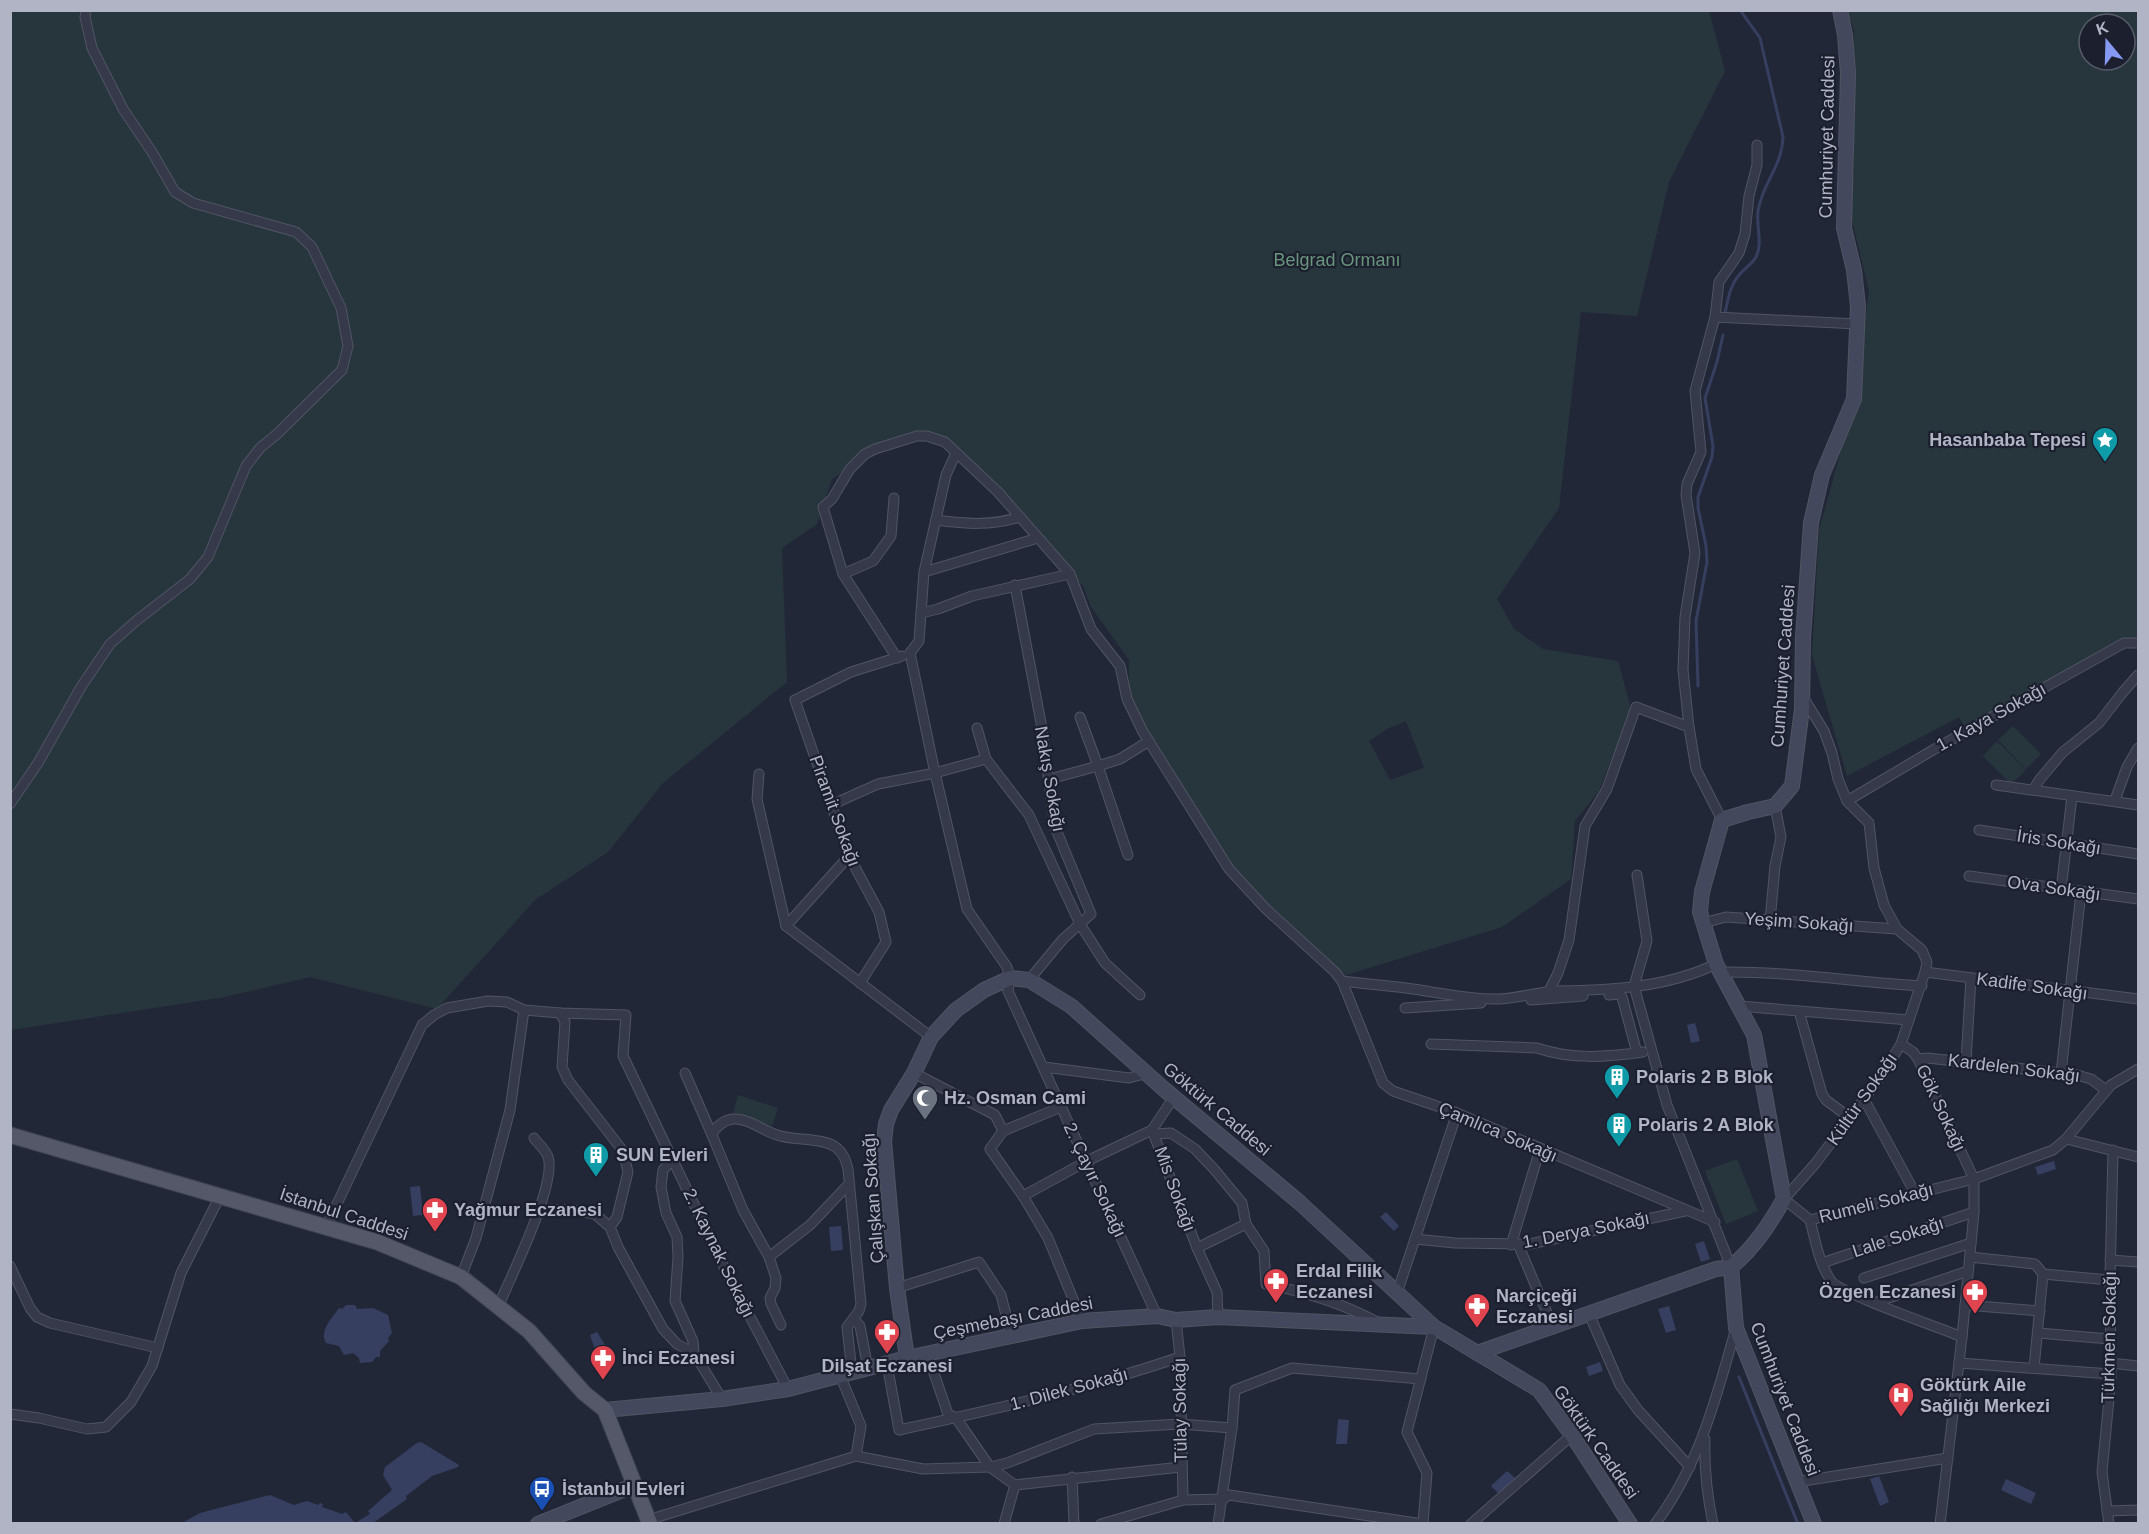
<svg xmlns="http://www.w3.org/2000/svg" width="2149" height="1534" font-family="Arial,sans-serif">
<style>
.green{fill:#27363d;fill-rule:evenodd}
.water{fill:#363f5f}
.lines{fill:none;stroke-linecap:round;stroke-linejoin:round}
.stream{stroke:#363f5f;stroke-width:3}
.street-casing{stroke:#505464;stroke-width:11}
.secondary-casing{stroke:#505464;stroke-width:16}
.primary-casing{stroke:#3f4352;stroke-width:17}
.street{stroke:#363949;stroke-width:9}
.secondary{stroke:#44485c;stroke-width:14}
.primary{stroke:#545869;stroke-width:15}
.labels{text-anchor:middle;stroke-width:4.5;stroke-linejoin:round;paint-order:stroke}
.street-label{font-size:18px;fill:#b0b4c5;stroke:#1b1f2e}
.park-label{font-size:18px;fill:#69957c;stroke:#1b1f2e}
.poi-label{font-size:18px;font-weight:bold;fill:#b0b4c5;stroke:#1b1f2e;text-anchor:start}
</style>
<rect width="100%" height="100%" fill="#222738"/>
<g class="green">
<path d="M11,11H1709L1725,71L1669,182L1637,316L1581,312L1559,508L1497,599L1514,629L1543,649L1618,661L1631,709L1599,791L1575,821L1571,879L1502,927L1346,975L1289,932L1230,864L1155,751L1129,695V660L1091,607L1083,586L1000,496L942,443L913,439L867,457L832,479L817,524L782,548L787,682L663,783L608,852L535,900L437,1009L310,977L225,997L11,1030ZM1406,721L1424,768L1390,780L1369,741L1387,729Z"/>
<path d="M1848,11H2138V640L1967,732L1959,717L1847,776L1812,655L1819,530L1853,408L1869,291L1850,212L1854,169V31ZM2089,24H2125V60H2089Z"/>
<polygon points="2013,726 2041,754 2026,769 1998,740"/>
<polygon points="1997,741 2026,770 2011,784 1983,756"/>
<polygon points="738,1095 778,1108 772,1126 733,1113"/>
<polygon points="1737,1159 1758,1211 1726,1224 1705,1171"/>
</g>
<g class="water">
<polygon points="1695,1023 1700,1041 1691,1043 1687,1025"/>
<polygon points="2054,1161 2056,1169 2038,1175 2035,1167"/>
<polygon points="420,1186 423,1215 413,1216 410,1187"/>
<polygon points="1386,1212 1399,1226 1394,1231 1380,1217"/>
<polygon points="841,1226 843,1250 831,1251 829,1227"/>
<polygon points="1704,1241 1710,1259 1701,1262 1695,1244"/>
<path d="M346,1305H355L357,1309L373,1308L388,1315L392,1333L388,1338L389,1341L380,1351V1357H376L372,1362L360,1363L359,1358L353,1353L344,1355L339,1346L326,1343C319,1331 332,1318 339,1308L342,1309Z"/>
<polygon points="1669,1306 1676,1330 1666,1333 1658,1309"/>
<polygon points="597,1332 611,1354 603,1359 595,1350 590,1335"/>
<polygon points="1600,1362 1603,1371 1589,1376 1586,1367"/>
<polygon points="1338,1419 1349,1420 1347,1444 1336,1444"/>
<polygon points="421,1442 459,1465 458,1467 432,1476 406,1496 407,1499 373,1523 182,1523 200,1513 270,1495 294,1505 307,1501 318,1505 320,1503 323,1504 322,1507 342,1514 346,1512 355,1523 370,1514 368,1511 392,1490 383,1475 385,1467 417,1443"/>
<polygon points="1507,1471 1515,1478 1499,1494 1491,1486"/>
<polygon points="1879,1476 1889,1502 1880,1506 1870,1479"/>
<polygon points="2006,1479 2036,1493 2031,1504 2001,1490"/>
</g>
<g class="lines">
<g class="stream">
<path d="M1725,313C1728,299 1730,285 1740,274C1745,268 1752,264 1756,257C1763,244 1756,226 1758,211C1762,184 1782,167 1783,137L1760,38L1740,10"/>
<polyline points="1698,686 1696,621 1707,562 1706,546 1698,508 1698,497 1712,457 1713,446 1705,398 1717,362 1723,335"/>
<polyline points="1739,1377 1798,1524"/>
</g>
<g class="street-casing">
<g id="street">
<polyline points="1715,317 1857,324"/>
<path d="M936,520C966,524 991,526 1020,517"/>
<polyline points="924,572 1038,538"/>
<polyline points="843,574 873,561 891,536 894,498"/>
<polyline points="1015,585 1041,723 1055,827 1091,914 1063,939 1029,980"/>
<polyline points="921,613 924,572 946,475 956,453"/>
<polyline points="910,653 935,773 967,909 1007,967 1010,978 1008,991 1157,1316"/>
<polyline points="910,653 919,641 921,613 938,609 972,596 1070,574"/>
<polyline points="897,658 843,574 823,507 832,499 850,469 865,454 875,449 917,436 927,436 945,442 998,492 1070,574 1091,629 1120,666 1127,699 1143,732 1229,869 1266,909 1335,972 1342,981 1383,1083 1393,1091 1457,1113 1715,1222"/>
<polyline points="1803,697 1824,731 1832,753 1838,779 1847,801 1869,823 1874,868 1884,905 1897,929 1922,950 1927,962 1925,972 1901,1044 1882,1075 1815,1164 1784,1199 1810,1220 1974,1179 2053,1150 2066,1139 2111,1085 2138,1069"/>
<polyline points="1689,727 1683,670 1685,617 1695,553 1686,495 1687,484 1701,452 1695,391 1715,317 1719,282 1739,253 1745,234 1749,196 1757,165 1757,145"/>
<polyline points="977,728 986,759 1029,815 1080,924 1105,963 1140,995"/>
<polyline points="759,774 757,799 786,926"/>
<polyline points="1050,779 1098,766 1080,717"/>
<polyline points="1996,785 2138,805"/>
<polyline points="2033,790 2040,779 2063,752 2099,723 2123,692 2138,675"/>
<polyline points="2115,800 2127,767 2138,748"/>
<polyline points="1847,801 1933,750 2124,643 2138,643"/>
<polyline points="10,804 38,763 81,687 110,644 136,621 190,579 208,557 246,466 260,448 277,434 342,370 348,346 341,308 312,247 296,232 193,203 175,192 152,152 123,109 92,48 85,17 86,10"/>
<polyline points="831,805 878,784 935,773 986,759"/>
<polyline points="1979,830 2138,854"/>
<polyline points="1128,855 1098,766 1120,759 1149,741"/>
<polyline points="1637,875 1647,941 1634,986 1667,1105 1731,1267"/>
<polyline points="1969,876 2138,899"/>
<polyline points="2061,890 2072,796"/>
<polyline points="1770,921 1775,866 1781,837 1775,806"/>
<polyline points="1703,923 1726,917 1897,929"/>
<polyline points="786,926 931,1037"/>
<polyline points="786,926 849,856"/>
<path d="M1720,972C1787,971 1855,982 1922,986"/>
<polyline points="1925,972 2138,999"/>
<path d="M1342,981C1364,984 1385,985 1406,988C1436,992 1466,999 1497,999C1517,999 1536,992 1556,991C1611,990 1666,988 1716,964"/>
<polyline points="860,983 886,942 879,912 849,856 795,700 851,672 902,656"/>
<polyline points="1549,991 1558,973 1569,940 1585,826 1607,789 1636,707 1689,727 1696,769 1722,820"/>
<polyline points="1609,995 1620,994 1622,997 1637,1053"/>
<polyline points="1531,1000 1583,996"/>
<polyline points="1739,1006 1909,1020"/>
<polyline points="1405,1008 1481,1003"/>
<polyline points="1799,1011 1822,1094 1826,1100 1850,1118"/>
<polyline points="560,1013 565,1022 562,1067 568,1080 623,1151 628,1172 617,1217 610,1227"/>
<path d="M1431,1044L1537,1048C1572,1060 1607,1057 1643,1052"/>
<polyline points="1901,1044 1913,1052 1918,1059 1974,1179 1974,1212 1962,1337 1940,1524"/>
<polyline points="1918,1059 1928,1058 2077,1075 2091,1079 2106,1090"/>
<polyline points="1966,1061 1971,978"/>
<polyline points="1044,1067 1129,1078 1148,1073"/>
<polyline points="685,1073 712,1135"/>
<polyline points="914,1073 995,1115 1003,1131"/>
<polyline points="2061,1073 2081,892"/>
<polyline points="1864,1099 1915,1193"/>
<polyline points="1061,1107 1003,1131 990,1149 1023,1196 1048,1238 1082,1321"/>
<polyline points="1152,1130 1197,1248 1217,1292 1218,1317"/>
<path d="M1154,1134L1171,1133L1195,1149L1214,1169L1242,1203L1246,1224L1264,1251L1266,1284C1306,1292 1343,1303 1379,1323"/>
<polyline points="2066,1139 2138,1157"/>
<polyline points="672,1160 663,1170 661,1187 666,1213 677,1237 678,1257 675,1301 693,1341 694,1353 722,1399"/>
<polyline points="1023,1196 1087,1161 1152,1130 1174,1097"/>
<polyline points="540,1209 573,1210 595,1214 610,1227 618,1247 663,1329 677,1344 694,1353"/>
<path d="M1810,1220C1815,1240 1819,1263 1831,1281C1841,1294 1941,1328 1962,1337"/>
<polyline points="326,1227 422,1025 434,1015 447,1008 488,1001 507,1002 524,1010 560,1013 626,1015 623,1056 725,1269 788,1389"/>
<polyline points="1415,1239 1455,1243 1530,1244 1685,1211"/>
<polyline points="1518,1244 1553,1327"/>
<polyline points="1511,1245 1540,1149"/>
<polyline points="1197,1248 1246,1224"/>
<polyline points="769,1257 810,1225 849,1184"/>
<polyline points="1970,1257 2035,1264 2043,1274 2110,1280"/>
<polyline points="2110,1260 2138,1262"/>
<polyline points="1822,1263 1974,1212"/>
<polyline points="10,1266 30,1308 37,1317 50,1323 158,1348"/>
<polyline points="461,1277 476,1238 510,1110 524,1010"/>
<polyline points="1864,1278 1971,1243"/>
<polyline points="897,1288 979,1262 1001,1295 1011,1335"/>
<polyline points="1397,1293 1457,1113"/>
<polyline points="1874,1303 1968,1271"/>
<path d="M499,1305C511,1276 557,1184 548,1157C546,1150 538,1144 534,1138"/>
<polyline points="1965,1305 2040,1311"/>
<polyline points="1589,1314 1620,1385 1638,1410 1690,1467"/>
<polyline points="854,1319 860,1326 868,1369"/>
<polyline points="1176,1320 1180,1357 1183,1500"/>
<path d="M781,1325L771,1304L770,1298L775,1288L776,1278L769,1257L743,1210L712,1135C715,1127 724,1120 733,1119C749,1118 763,1131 777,1135C794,1141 823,1137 837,1148C844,1154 846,1161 848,1169L861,1304L859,1311L847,1327L852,1372"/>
<polyline points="2038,1333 2110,1339"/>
<polyline points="927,1353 948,1414 956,1418"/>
<polyline points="1959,1363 2111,1374"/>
<polyline points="2110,1363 2138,1366"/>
<path d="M887,1364L899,1430C993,1410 1089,1388 1180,1357"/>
<polyline points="2034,1368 2043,1274"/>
<polyline points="840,1375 861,1426 856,1456"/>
<polyline points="10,1414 39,1418 87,1429 106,1427 131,1402 152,1366 181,1273 220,1196"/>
<polyline points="956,1418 990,1467 1015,1485 1181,1467"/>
<path d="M1705,1439C1704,1468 1707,1495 1713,1524"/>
<polyline points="1072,1477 1074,1524"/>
<polyline points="1797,1482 1948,1458"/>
<polyline points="2107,1511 2138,1510"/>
<polyline points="648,1520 856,1456 923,1469 990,1467 1007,1463 1094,1429 1180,1424 1232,1428"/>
<polyline points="1423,1523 1427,1473 1407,1432 1434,1327"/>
<polyline points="1004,1524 1015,1485"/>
<polyline points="1101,1524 1183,1500 1223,1499 1229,1495 1423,1524"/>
<polyline points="1218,1524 1232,1428 1235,1390 1292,1368 1421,1379"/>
<polyline points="1471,1524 1572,1435"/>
<path d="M1655,1524C1700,1464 1716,1398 1736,1328"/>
<polyline points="2109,1524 2102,1472 2111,1378 2110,1280 2113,1150"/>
</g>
</g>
<g class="secondary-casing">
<g id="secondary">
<path d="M1731,1267C1754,1248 1769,1225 1784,1199L1754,1035L1716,964L1700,912L1702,892L1722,820L1748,812L1775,806L1792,786L1802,709L1803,638L1811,523L1822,475L1854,399L1858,306L1854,270L1844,228L1848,73L1845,35L1840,10"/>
<polyline points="1731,1267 1736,1328 1814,1524"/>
<polyline points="1477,1353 1716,1269 1731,1267"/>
<polyline points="907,1358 897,1288 884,1141 886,1124 891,1110 914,1073 931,1037 956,1010 984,990 1010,978 1029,980 1071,1006 1165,1090 1299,1202 1434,1327 1539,1390 1572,1435 1630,1524"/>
<polyline points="605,1410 722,1399 788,1389 907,1358 1082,1321 1157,1316 1176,1320 1218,1317 1434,1327"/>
<polyline points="538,1524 635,1485"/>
</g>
</g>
<g class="primary-casing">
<polyline id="primary" points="10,1135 377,1242 461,1277 529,1331 584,1393 605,1410 650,1524"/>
</g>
<use href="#street" class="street"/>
<use href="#secondary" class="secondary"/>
<use href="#primary" class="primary"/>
</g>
<defs>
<g id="sight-pin" transform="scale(1.35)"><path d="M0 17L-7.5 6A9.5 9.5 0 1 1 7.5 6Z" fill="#0f9aa8" stroke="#1b1f2e"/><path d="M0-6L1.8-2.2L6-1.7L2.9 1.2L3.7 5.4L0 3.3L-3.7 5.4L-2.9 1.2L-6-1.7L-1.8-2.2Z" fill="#fff"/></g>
<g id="building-pin" transform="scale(1.35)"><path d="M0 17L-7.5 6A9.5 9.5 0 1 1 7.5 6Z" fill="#0f9aa8" stroke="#1b1f2e"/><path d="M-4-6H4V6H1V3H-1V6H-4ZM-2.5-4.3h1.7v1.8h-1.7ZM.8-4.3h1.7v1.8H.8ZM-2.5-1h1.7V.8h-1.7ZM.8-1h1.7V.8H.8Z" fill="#fff"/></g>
<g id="mosque-pin" transform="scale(1.35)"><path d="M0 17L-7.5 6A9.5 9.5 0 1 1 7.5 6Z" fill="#6b7280" stroke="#1b1f2e"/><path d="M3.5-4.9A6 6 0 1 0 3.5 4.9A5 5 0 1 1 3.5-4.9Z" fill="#fff"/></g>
<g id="pharmacy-pin" transform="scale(1.35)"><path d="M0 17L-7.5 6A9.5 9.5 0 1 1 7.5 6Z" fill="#e0444e" stroke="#1b1f2e"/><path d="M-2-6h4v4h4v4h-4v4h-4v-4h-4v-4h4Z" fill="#fff"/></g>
<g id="hospital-pin" transform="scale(1.35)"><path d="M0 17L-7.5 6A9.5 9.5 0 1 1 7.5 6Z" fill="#e0444e" stroke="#1b1f2e"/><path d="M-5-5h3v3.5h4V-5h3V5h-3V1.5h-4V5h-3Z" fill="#fff"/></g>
<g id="bus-pin" transform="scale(1.35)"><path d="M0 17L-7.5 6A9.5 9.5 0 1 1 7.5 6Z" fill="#1a4fb4" stroke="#1b1f2e"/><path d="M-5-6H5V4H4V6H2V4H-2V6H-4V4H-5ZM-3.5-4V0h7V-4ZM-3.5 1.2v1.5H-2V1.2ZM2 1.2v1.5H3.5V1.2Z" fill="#fff"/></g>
</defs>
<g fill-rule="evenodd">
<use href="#sight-pin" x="2105" y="440"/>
<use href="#building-pin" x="1617" y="1077"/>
<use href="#mosque-pin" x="925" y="1098"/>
<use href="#building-pin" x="1619" y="1125"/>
<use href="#building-pin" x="596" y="1155"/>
<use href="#pharmacy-pin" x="435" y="1210"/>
<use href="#pharmacy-pin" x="1276" y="1281"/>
<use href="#pharmacy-pin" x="1975" y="1292"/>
<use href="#pharmacy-pin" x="1477" y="1306"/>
<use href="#pharmacy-pin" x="887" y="1332"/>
<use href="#pharmacy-pin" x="603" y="1358"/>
<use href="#hospital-pin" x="1901" y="1395"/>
<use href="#bus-pin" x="542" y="1489"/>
</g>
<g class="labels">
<g class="street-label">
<text transform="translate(1827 137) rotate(-89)" y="6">Cumhuriyet Caddesi</text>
<text transform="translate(1783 666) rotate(-86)" y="6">Cumhuriyet Caddesi</text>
<text transform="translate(1991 717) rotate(-29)" y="6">1. Kaya Sokağı</text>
<text transform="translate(1050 779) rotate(80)" y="6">Nakış Sokağı</text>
<text transform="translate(835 811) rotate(70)" y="6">Piramit Sokağı</text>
<text transform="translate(2059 842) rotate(9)" y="6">İris Sokağı</text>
<text transform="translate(2054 888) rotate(8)" y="6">Ova Sokağı</text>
<text transform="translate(1799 922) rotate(4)" y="6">Yeşim Sokağı</text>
<text transform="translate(2032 986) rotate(8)" y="6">Kadife Sokağı</text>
<text transform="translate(2014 1068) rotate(7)" y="6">Kardelen Sokağı</text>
<text transform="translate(1862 1099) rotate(-55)" y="6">Kültür Sokağı</text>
<text transform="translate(1941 1108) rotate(65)" y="6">Gök Sokağı</text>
<text transform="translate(1217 1109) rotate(40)" y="6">Göktürk Caddesi</text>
<text transform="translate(1498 1132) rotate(23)" y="6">Çamlıca Sokağı</text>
<text transform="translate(1095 1180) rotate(65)" y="6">2. Çayır Sokağı</text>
<text transform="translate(1175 1189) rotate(70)" y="6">Mis Sokağı</text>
<text transform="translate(873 1198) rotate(-94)" y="6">Çalışkan Sokağı</text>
<text transform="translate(1876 1203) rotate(-14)" y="6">Rumeli Sokağı</text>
<text transform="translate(344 1214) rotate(18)" y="6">İstanbul Caddesi</text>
<text transform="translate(1586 1230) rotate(-11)" y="6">1. Derya Sokağı</text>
<text transform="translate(1898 1237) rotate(-18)" y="6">Lale Sokağı</text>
<text transform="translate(719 1253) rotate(64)" y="6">2. Kaynak Sokağı</text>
<text transform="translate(1013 1318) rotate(-11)" y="6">Çeşmebaşı Caddesi</text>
<text transform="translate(2109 1337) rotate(-89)" y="6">Türkmen Sokağı</text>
<text transform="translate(1069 1389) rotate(-15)" y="6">1. Dilek Sokağı</text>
<text transform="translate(1785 1399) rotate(69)" y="6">Cumhuriyet Caddesi</text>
<text transform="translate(1180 1410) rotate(-91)" y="6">Tülay Sokağı</text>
<text transform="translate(1596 1442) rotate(55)" y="6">Göktürk Caddesi</text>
</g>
<g class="park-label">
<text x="1337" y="266">Belgrad Ormanı</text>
</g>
<g class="poi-label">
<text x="2086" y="446" text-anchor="end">Hasanbaba Tepesi</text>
<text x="1636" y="1083">Polaris 2 B Blok</text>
<text x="944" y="1104">Hz. Osman Cami</text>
<text x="1638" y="1131">Polaris 2 A Blok</text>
<text x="616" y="1161">SUN Evleri</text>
<text x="454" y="1216">Yağmur Eczanesi</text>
<text x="1296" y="1277">Erdal Filik<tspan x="1296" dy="21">Eczanesi</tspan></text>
<text x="1956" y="1298" text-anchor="end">Özgen Eczanesi</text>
<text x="1496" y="1302">Narçiçeği<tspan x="1496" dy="21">Eczanesi</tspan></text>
<text x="622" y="1364">İnci Eczanesi</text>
<text x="887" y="1372" text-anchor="middle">Dilşat Eczanesi</text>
<text x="1920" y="1391">Göktürk Aile<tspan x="1920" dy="21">Sağlığı Merkezi</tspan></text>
<text x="562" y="1495">İstanbul Evleri</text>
</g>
</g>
<rect width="2149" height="1534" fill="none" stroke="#b0b4c5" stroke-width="24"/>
<g transform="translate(2107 42) rotate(341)"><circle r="28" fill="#1b1f2e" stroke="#575b6a" stroke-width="1.5"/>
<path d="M0-4.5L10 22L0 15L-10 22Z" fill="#879af3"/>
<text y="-9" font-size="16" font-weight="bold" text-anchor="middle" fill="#b0b4c5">K</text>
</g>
</svg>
